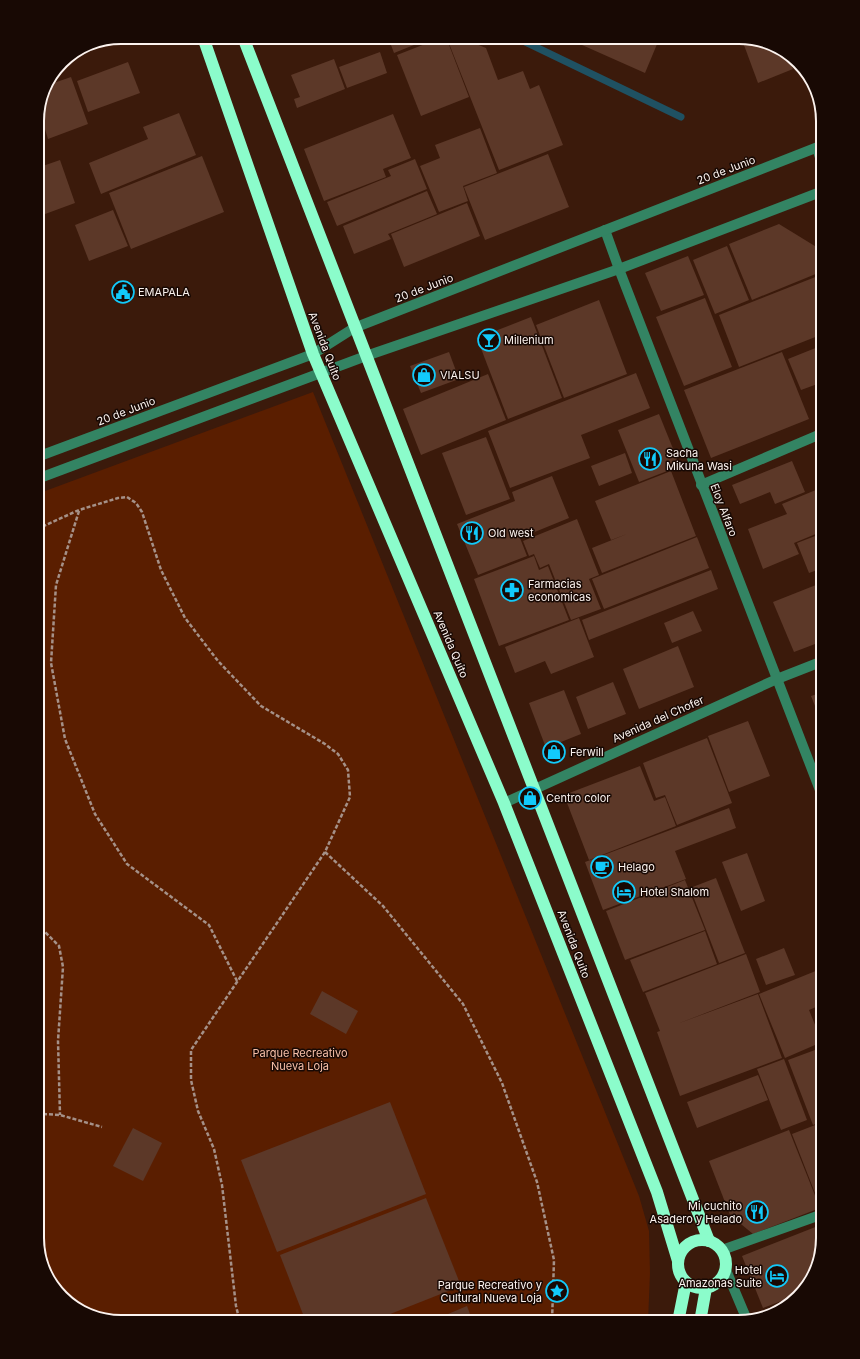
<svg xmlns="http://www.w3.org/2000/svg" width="860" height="1359" font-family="Inter,sans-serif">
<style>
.green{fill:#5a1e00}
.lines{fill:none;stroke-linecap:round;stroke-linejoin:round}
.stream{stroke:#1f5162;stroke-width:7}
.building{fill:#5c3828}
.path{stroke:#a59188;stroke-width:2.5;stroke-dasharray:4 2;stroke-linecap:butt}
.minor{stroke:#338463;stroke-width:10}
.highway{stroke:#8bfccb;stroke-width:12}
.labels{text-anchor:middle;stroke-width:3;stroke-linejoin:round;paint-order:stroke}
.street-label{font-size:11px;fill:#fcf3ef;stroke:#180904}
.poi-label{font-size:11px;fill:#fcf3ef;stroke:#180904;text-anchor:start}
.park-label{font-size:11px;fill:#f8c0a9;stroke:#180904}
.rim{fill:none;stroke:#fcf3ef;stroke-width:2}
</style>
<rect width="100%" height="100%" fill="#3b1a0b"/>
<polygon class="green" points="313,392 639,1196 649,1231 650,1273 648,1322 116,1322 75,1308 46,1275 37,1238 37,494"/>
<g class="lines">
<polyline class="stream" points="515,37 681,117"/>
</g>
<g class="building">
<polygon points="388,37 434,37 394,53"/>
<polygon points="443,37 446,37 469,97 421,116 397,55"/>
<polygon points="459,37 486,48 498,80 523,71 530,89 539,85 563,145 499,170 448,41"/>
<polygon points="564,37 660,37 645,73"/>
<polygon points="741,37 785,51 793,69 758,83"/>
<polygon points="380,52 387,73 347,88 339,67"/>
<polygon points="334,59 345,89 297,108 294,99 300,97 291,75"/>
<polygon points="793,60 801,69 797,71"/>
<polygon points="128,62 140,93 88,112 77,81"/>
<polygon points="71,77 88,124 48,139 44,126 37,128 37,116 44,89 45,86"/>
<polygon points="179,113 196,155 101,194 89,163 148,139 143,127"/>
<polygon points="393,114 411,158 383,169 386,177 324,201 304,149"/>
<polygon points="480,128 497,173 463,186 468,201 439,212 420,166 440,158 435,145"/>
<polygon points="548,154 569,207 485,240 464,187"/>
<polygon points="202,156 224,212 131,249 109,193"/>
<polygon points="415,159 427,189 337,226 327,202 391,176 388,170"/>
<polygon points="60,160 75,203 37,217 37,168"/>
<polygon points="427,191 437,214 388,234 391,239 354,254 343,226"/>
<polygon points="467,203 480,236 404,267 391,234"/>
<polygon points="113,210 128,246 89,261 75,225"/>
<polygon points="779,224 823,251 823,271 752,300 729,244"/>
<polygon points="727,246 749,300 715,314 693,260"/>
<polygon points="688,256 704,295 661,311 645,273"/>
<polygon points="823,274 823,334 739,367 719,315"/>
<polygon points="705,298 732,367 684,386 656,317"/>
<polygon points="599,300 627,374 564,398 536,325"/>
<polygon points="531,317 562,398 508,419 477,338"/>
<polygon points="823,345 823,382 801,390 788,359"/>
<polygon points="449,352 459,379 421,393 410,366"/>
<polygon points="782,352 809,419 711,458 684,390"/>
<polygon points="636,373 650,408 581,435 590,458 510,488 488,431"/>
<polygon points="488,374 506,420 421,455 403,409"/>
<polygon points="659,414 680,466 639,482 618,430"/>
<polygon points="486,437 510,499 466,515 442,453"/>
<polygon points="625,453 632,473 599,486 591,466"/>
<polygon points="792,461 805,492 775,504 770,492 740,504 732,485"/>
<polygon points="671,471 696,536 602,573 592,548 627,534 611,540 595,501"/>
<polygon points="552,476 569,518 520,538 527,556 478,575 457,524 515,501 512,492"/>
<polygon points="823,487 823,531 794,543 799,554 763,569 748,529 787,514 782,504"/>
<polygon points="577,519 599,575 589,579 601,609 571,620 549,564 540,568 534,554 529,556 523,541"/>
<polygon points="823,533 823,568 809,573 797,543"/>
<polygon points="697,537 709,568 604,609 592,579"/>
<polygon points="534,556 539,570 548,566 569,620 499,646 474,579"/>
<polygon points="711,570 718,589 589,640 582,620"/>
<polygon points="821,583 823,587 823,641 794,652 773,602"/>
<polygon points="693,611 702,631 672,643 664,623"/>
<polygon points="579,618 594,657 551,674 545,661 515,673 505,647"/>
<polygon points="678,646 694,687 639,709 623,669"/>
<polygon points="613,682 626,714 588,729 576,697"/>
<polygon points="564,690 581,734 546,748 529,703"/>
<polygon points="823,692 823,726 811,696"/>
<polygon points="748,721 770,776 729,792 708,736"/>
<polygon points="707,738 732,803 677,825 665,795 656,798 643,763"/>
<polygon points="640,766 654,801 665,797 676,826 589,860 564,795"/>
<polygon points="729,808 736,828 675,851 686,879 603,910 585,862"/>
<polygon points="747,853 765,901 741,911 722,862"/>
<polygon points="716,878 745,953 719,963 690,888"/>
<polygon points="685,880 705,930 625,960 606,911"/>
<polygon points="705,931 717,964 643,992 630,960"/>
<polygon points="784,948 795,975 766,985 756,959"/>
<polygon points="746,954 760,992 677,1024 758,994 782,1058 680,1096 657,1032 660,1031 645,993"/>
<polygon points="823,968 823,1004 809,1010 822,1042 785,1058 759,994"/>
<polygon points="322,991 358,1011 346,1034 310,1014"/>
<polygon points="823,1047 823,1121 813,1125 788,1060"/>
<polygon points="784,1059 807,1120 781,1130 757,1069"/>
<polygon points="758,1075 768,1100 697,1128 687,1102"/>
<polygon points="390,1102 426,1194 277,1252 241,1160"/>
<polygon points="823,1122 823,1210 822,1211 792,1134"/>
<polygon points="133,1128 162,1143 143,1181 113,1166"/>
<polygon points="789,1130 820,1208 753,1234 730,1215 709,1161"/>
<polygon points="426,1198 461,1286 370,1322 306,1322 280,1255"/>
<polygon points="823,1224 823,1238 809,1284 797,1295 763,1308 742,1256"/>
<polygon points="792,1299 776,1313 767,1315 765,1310"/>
<polygon points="467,1306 473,1322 429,1322"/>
</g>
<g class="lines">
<g class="path">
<polyline points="79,511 56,585 51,663 65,739 95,814 127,864 209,925 237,981"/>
<polyline points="37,529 79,510 118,498 127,497 136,503 142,512 161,570 185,618 218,661 261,706 325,744 338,754 348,770 350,797 325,852 191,1050 191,1080 198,1111 214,1149 222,1185 236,1306 240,1322"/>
<polyline points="325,852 383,906 463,1004 502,1083 537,1182 554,1260 552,1322"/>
<polyline points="37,924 59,946 63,967 58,1041 60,1115"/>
<polyline points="43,1114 60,1115 102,1127"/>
<polyline points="37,1147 43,1114 40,984 37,979"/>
</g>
<g class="minor">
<polyline points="817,148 823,167"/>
<polyline points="605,230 619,269 823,798"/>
<polyline points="37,457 313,354 354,328 823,145"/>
<polyline points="37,479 366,356 619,269 823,191"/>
<polyline points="701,485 823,433"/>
<polyline points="504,803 777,679 823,661"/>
<polyline points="722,1250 823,1214"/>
<polyline points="726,1270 747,1320"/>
</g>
<g class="highway">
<polyline points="203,37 313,354 504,803 657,1192 678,1261"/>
<polyline points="243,37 709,1241"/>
<circle cx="702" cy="1264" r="24"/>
<polyline points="678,1322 686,1282"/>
<polyline points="700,1322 706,1288"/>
</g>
</g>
<defs>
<g id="civic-ring" transform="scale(1.15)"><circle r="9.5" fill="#180904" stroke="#12cafb" stroke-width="1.5"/><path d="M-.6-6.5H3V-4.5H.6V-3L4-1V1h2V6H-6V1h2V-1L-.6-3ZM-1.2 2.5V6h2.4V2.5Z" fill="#12cafb"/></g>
<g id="bar-ring" transform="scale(1.15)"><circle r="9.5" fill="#180904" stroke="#12cafb" stroke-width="1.5"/><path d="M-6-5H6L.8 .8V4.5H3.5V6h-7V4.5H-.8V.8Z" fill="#12cafb"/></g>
<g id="shop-ring" transform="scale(1.15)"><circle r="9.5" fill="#180904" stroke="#12cafb" stroke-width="1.5"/><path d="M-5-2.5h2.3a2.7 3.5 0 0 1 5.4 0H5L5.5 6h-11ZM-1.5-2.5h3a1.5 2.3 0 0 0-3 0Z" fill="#12cafb"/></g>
<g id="restaurant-ring" transform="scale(1.15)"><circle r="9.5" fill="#180904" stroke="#12cafb" stroke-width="1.5"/><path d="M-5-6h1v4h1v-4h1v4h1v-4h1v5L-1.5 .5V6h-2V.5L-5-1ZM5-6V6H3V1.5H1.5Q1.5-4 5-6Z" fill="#12cafb"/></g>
<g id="pharmacy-ring" transform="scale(1.15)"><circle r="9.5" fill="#180904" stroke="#12cafb" stroke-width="1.5"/><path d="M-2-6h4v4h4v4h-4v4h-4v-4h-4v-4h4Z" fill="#12cafb"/></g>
<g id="cafe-ring" transform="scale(1.15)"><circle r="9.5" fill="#180904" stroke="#12cafb" stroke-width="1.5"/><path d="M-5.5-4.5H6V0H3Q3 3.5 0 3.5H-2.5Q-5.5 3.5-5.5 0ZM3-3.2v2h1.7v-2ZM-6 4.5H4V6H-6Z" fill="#12cafb"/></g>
<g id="hotel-ring" transform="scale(1.15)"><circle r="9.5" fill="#180904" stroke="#12cafb" stroke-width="1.5"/><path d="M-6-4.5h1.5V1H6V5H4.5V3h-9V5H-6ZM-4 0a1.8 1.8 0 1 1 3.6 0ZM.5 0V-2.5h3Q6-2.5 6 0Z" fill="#12cafb"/></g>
<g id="sight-ring" transform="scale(1.15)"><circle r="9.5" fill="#180904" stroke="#12cafb" stroke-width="1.5"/><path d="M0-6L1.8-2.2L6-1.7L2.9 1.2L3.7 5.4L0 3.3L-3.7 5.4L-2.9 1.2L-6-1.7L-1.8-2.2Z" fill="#12cafb"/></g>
</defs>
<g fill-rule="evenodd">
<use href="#civic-ring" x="123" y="292"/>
<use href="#bar-ring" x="489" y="340"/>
<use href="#shop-ring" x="424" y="375"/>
<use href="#restaurant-ring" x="650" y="459"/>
<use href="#restaurant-ring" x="472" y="533"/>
<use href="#pharmacy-ring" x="512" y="590"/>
<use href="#shop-ring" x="554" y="752"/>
<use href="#shop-ring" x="530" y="798"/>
<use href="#cafe-ring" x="602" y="867"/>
<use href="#hotel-ring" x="624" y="892"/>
<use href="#restaurant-ring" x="757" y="1212"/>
<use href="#hotel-ring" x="777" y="1276"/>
<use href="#sight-ring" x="557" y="1291"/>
</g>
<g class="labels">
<g class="street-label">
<text transform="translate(726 170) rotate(-21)" y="4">20 de Junio</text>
<text transform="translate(424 288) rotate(-21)" y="4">20 de Junio</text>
<text transform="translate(325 346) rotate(69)" y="4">Avenida Quito</text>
<text transform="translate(126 411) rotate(-21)" y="4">20 de Junio</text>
<text transform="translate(724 510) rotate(69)" y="4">Eloy Alfaro</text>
<text transform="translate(451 644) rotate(67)" y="4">Avenida Quito</text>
<text transform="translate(658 719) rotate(-24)" y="4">Avenida del Chofer</text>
<text transform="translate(574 944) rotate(69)" y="4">Avenida Quito</text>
</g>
<g class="poi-label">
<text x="138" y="296">EMAPALA</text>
<text x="504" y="344">Millenium</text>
<text x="440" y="379">VIALSU</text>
<text x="666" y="457">Sacha<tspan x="666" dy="13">Mikuna Wasi</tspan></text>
<text x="488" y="537">Old west</text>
<text x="528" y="588">Farmacias<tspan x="528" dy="13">economicas</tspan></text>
<text x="570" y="756">Ferwill</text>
<text x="546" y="802">Centro color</text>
<text x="618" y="871">Helago</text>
<text x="640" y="896">Hotel Shalom</text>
<text x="742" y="1210" text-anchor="end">Mi cuchito<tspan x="742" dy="13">Asadero y Helado</tspan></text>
<text x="762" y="1274" text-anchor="end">Hotel<tspan x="762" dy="13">Amazonas Suite</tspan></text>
<text x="542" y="1289" text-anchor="end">Parque Recreativo y<tspan x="542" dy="13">Cultural Nueva Loja</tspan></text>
</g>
<g class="park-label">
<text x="300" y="1057">Parque Recreativo<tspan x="300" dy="13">Nueva Loja</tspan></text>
</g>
</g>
<path d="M0 0H860V1359H0ZM121 44H739A77 77 0 0 1 816 121V1238A77 77 0 0 1 739 1315H121A77 77 0 0 1 44 1238V121A77 77 0 0 1 121 44Z" fill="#180904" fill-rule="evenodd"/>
<path class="rim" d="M121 44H739A77 77 0 0 1 816 121V1238A77 77 0 0 1 739 1315H121A77 77 0 0 1 44 1238V121A77 77 0 0 1 121 44Z"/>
</svg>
